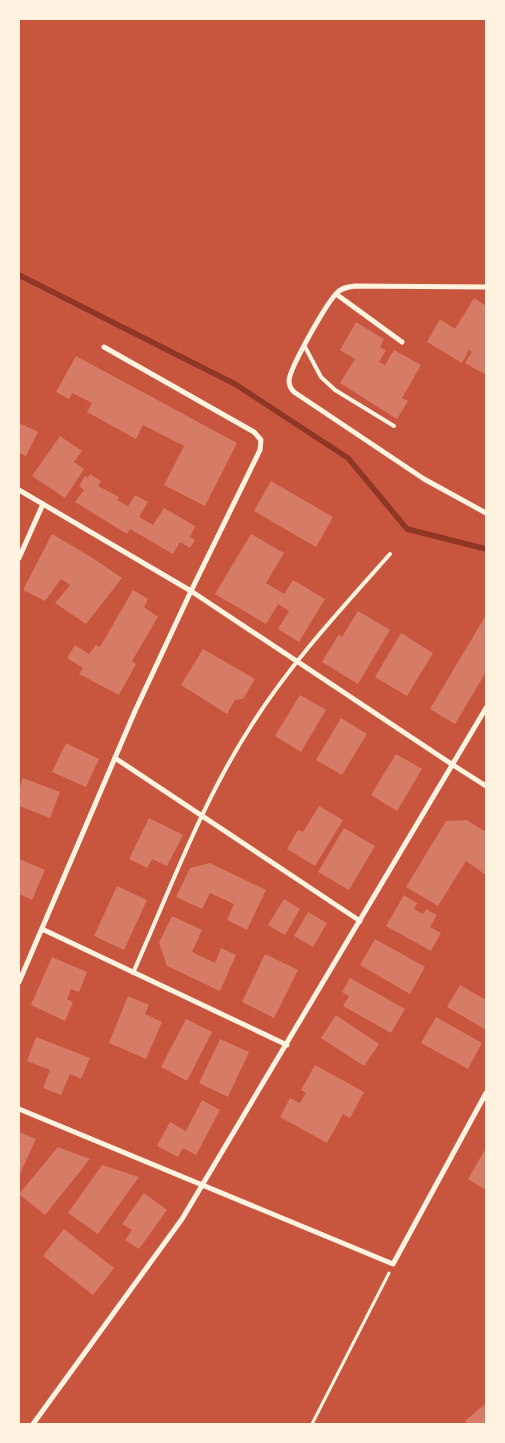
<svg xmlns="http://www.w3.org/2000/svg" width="505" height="1443" font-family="'Nunito Sans',sans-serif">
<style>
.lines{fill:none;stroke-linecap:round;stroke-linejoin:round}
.stream{stroke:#8f3625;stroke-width:5.5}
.building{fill:#d67c66}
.path{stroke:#fff3e0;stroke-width:3}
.service{stroke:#fff3e0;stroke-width:4}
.minor{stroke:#fff3e0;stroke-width:5}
</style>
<rect width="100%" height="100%" fill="#c8553d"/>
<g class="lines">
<polyline class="stream" points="19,275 235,384 348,458 407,529 486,549"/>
</g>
<g class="building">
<polygon points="474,298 486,306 486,375 465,363 472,352 469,350 462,363 427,342 440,319 455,329"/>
<polygon points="356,322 384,339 380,347 386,350 379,362 385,365 394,350 421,365 402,398 408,401 397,419 340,383 355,359 340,350"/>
<polygon points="76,356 237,443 205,506 164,485 184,446 143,425 136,439 87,412 92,403 72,393 69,399 56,392"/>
<polygon points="19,423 38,432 26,456 19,453"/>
<polygon points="60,436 82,451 74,462 84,469 65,498 32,476"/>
<polygon points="90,474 101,481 98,486 119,497 117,500 128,506 135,495 148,502 139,517 153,525 164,508 195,526 190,537 195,540 190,548 180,542 173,554 130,529 127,534 75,502 84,490 79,486 85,476 88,478"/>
<polygon points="271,481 333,517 316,547 254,511"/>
<polygon points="52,534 91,557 122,578 86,624 55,603 70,585 61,579 45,601 23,590"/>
<polygon points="251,534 284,553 266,583 284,594 293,580 325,599 299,642 278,629 289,611 278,604 266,624 215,594"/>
<polygon points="133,590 148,599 144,607 158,617 132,661 136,664 119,695 79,674 83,668 67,658 75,645 89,654 96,645 100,647"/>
<polygon points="358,611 390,630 358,684 322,662 339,634 342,637"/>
<polygon points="486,615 486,672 455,724 430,709"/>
<polygon points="401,633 433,653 407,696 375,677"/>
<polygon points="203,649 255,679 243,699 235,700 227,714 181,685"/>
<polygon points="300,695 326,710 301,752 275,736"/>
<polygon points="341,718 367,734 342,775 316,760"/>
<polygon points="66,743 99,759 86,787 52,772"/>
<polygon points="396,754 422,769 397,811 371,795"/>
<polygon points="23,778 60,792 50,818 19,806 19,790"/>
<polygon points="319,806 343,820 315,866 287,849 298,830 303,832"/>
<polygon points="149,818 183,835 167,866 152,859 147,868 129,859"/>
<polygon points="467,820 486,832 486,875 466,861 438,906 406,887 446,821"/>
<polygon points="344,828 375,846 349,890 318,872"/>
<polygon points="19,859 45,870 32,900 19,894"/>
<polygon points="210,863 266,890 247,930 227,920 234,904 210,893 202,909 176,897 190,868"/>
<polygon points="117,886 147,900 124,950 94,936"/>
<polygon points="404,895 417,903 414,909 423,914 426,909 437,915 430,927 441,933 431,951 386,926"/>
<polygon points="284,899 300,909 285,935 268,925"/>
<polygon points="308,912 327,923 313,947 294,936"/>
<polygon points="172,916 202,930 192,952 215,963 221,948 236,955 220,991 167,966 159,943"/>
<polygon points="375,939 425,967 410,994 360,965"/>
<polygon points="265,954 298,970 274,1018 242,1002"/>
<polygon points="52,957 87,972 79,992 71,989 67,999 73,1002 65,1021 31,1005"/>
<polygon points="350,978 405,1009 391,1033 343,1006 349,996 342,992"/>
<polygon points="460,985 486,1000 486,1030 447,1007"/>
<polygon points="128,996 149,1005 145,1014 162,1022 146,1059 109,1043"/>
<polygon points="336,1015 379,1044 364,1066 321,1038"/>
<polygon points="436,1017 482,1043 468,1069 421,1043"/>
<polygon points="186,1019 212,1032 187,1081 161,1067"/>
<polygon points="36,1037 90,1058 81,1079 70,1074 61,1095 43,1088 50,1070 27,1061"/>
<polygon points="220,1039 249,1052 228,1097 199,1083"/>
<polygon points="315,1065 364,1092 350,1118 343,1114 327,1143 280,1117 290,1098 300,1103 306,1093 301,1090"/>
<polygon points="202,1100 220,1110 196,1155 183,1148 178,1157 157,1146 170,1122 186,1131"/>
<polygon points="19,1132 36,1139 19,1176"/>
<polygon points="58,1147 90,1159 45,1215 19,1194"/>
<polygon points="486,1148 486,1190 468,1179"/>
<polygon points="102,1165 139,1177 98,1234 68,1213"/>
<polygon points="144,1193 167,1210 139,1249 125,1240 132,1230 122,1224"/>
<polygon points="64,1229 114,1268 93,1295 43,1256"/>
<polygon points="486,1403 486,1424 468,1424 465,1421"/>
</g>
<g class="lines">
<polyline class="path" points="312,1424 389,1273"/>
<g class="service">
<polyline points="304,345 321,377 335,390 394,426"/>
<path d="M133,973C170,890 202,802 251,726C290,664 341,609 390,554"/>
</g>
<g class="minor">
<path d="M486,287L355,286C348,287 341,288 337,293C327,302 289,369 289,381C289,386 291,389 294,392L424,479L486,513"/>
<polyline points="336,294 402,342"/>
<polyline points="19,490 191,591 453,765 486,786"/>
<polyline points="19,558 43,504"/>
<polyline points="115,758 360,921"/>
<polyline points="42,929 287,1045"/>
<polyline points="19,982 135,711 191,591 260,450 261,440 254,432 104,347"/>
<polyline points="19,1109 393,1264 486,1093"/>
<polyline points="33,1424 182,1219 486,708"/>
</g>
</g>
<rect width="505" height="1443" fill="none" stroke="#fff3e0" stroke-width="40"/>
</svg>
